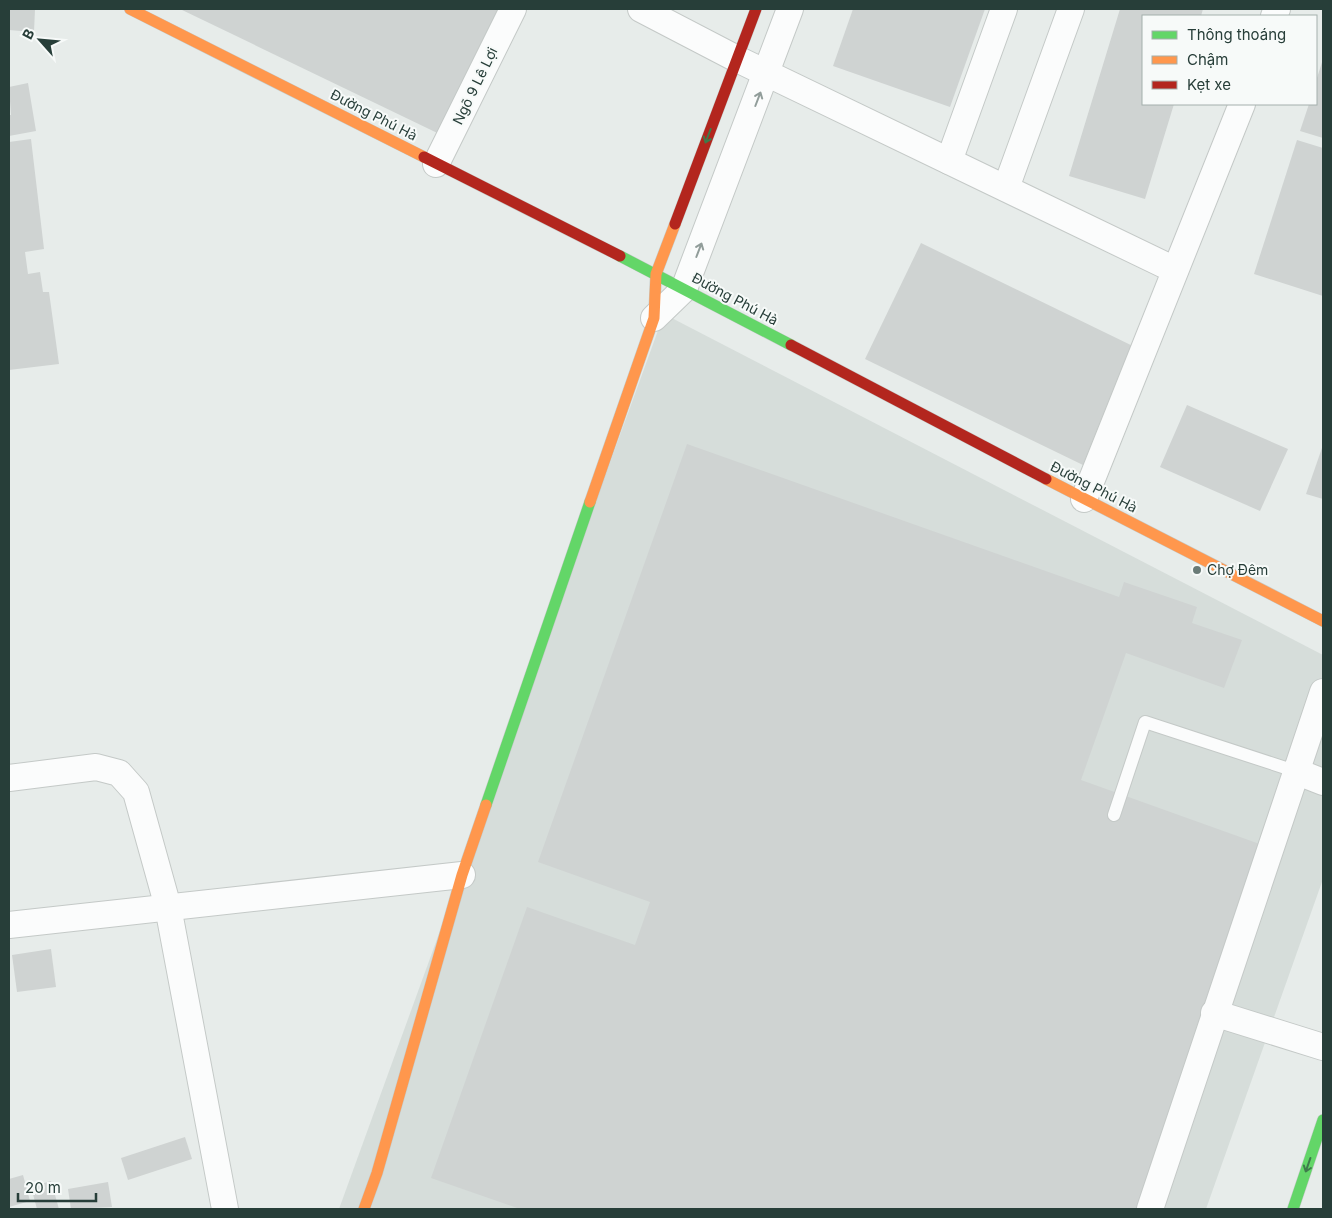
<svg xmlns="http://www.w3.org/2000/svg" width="1332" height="1218" font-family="Inter,sans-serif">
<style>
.built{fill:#d6ddda}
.building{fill:#cfd3d2}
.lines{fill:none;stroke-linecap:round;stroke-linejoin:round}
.lane-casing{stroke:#c4c9c7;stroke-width:14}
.street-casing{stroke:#c4c9c7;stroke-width:28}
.fast-casing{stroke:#c5cac8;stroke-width:12}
.slow-casing{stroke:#c5cac8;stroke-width:12}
.jam-casing{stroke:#c5cac8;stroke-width:12}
.lane{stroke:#fbfcfc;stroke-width:12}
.street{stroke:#fbfcfc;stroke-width:26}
.fast{stroke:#63d668;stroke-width:11}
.slow{stroke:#ff974d;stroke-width:11}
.jam{stroke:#b3261e;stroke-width:11}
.oneway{stroke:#919d9a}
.oneway2{stroke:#3f7b4c}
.poi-dot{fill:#6a7b77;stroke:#f7faf9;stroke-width:2}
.labels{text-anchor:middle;stroke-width:4;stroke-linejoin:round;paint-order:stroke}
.street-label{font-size:14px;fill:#273e39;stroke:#f7faf9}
.poi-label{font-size:14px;fill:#273e39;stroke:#f7faf9;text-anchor:start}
</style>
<rect width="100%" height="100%" fill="#e7ecea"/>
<polygon class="built" points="664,314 1323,655 1323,879 1206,1209 339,1209"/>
<g class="building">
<polygon points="9,9 35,9 34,32 9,30"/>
<polygon points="180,9 521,9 456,142"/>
<polygon points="853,9 985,9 950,107 833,66"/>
<polygon points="1120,9 1203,9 1201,16 1143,16 1143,104 1174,104 1145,199 1069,176"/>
<polygon points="1323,59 1323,138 1300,131 1309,104 1316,104 1316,81"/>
<polygon points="28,83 36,131 9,136 9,115 11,115 9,87"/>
<polygon points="31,139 44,249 25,252 28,274 40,272 43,292 49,292 59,364 9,370 9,142"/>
<polygon points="1297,140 1323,148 1323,296 1254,274"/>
<polygon points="921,243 1139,349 1083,465 865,359"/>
<polygon points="1187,405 1288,449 1260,511 1160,467"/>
<polygon points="687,444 1119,597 1124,582 1197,607 1192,623 1242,640 1224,688 1126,653 1081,780 1268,847 1139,1209 520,1209 431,1178 527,907 635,945 650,902 538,862"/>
<polygon points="1323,445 1323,499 1306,494"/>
<polygon points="51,949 56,987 17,992 12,955"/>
<polygon points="185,1137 192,1159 128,1180 121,1158"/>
<polygon points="23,1175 30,1201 9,1207 9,1179"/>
<polygon points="51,1181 59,1209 37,1209 31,1187"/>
<polygon points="108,1182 112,1207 71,1209 68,1189"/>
</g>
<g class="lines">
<g class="lane-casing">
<polyline id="lane" points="1114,815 1145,722 1295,771"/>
</g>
<g class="street-casing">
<g id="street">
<polyline points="641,9 737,59 1175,270"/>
<polyline points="1274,16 1277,9"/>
<polyline points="949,161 1004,9"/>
<polyline points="436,164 513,9"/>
<polyline points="1006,188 1071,9"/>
<polyline points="654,318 684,289 790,9"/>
<polyline points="1084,499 1242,104"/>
<polyline points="1295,771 1323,782"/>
<polyline points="9,778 96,767 119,773 136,792 168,907 225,1209"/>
<polyline points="9,925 462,875"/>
<polyline points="1214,1013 1323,1047"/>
<polyline points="1150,1209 1323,692"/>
</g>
</g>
<g class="fast-casing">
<g id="fast">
<polyline points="620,256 791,345"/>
<polyline points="486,805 590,502"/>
<polyline points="1293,1209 1323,1120"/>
</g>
</g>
<g class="slow-casing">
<g id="slow">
<polyline points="130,9 424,157"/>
<polyline points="1046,479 1323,621"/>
<polyline points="590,502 654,318 656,274 675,224"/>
<polyline points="364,1209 377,1173 462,875 486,805"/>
</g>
</g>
<g class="jam-casing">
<g id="jam">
<polyline points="424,157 620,256"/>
<polyline points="675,224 756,9"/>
<polyline points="791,345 1046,479"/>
</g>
</g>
<use href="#lane" class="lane"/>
<use href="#street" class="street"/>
<use href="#fast" class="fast"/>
<use href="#slow" class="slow"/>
<use href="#jam" class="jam"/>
</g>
<defs><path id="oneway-shaft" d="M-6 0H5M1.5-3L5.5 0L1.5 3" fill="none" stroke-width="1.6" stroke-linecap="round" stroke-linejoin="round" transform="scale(1.25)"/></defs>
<g class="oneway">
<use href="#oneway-shaft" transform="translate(758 99) rotate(-69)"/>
<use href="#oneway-shaft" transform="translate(699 250) rotate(-69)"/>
</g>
<g class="oneway2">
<use href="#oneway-shaft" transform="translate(708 136) rotate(111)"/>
<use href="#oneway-shaft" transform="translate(1308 1165) rotate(109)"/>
</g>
<circle class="poi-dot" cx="1197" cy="570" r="5"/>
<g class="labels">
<g class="street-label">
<text transform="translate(475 86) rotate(-64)" y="5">Ngõ 9 Lê Lợi</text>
<text transform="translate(374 115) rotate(27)" y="5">Đường Phú Hà</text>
<text transform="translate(735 299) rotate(28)" y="5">Đường Phú Hà</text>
<text transform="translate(1094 487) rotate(27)" y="5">Đường Phú Hà</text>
</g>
<g class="poi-label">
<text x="1207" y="575">Chợ Đêm</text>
</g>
</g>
<rect width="1332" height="1218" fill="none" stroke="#273e39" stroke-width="20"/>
<rect x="1142" y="15" width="175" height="90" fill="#f7faf9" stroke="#a4afac"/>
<rect x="1152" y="31" width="25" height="8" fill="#63d668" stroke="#a4afac"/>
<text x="1187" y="40" font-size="15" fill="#273e39">Thông thoáng</text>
<rect x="1152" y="56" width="25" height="8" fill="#ff974d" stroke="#a4afac"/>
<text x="1187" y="65" font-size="15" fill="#273e39">Chậm</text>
<rect x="1152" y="81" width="25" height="8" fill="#b3261e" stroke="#a4afac"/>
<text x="1187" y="90" font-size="15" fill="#273e39">Kẹt xe</text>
<g transform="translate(40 40) rotate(297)" stroke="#f7faf9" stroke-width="4" paint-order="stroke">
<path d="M0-4L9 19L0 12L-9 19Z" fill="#273e39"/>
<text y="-8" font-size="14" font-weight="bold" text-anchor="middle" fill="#273e39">B</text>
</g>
<path d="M18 1193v8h78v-8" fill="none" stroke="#273e39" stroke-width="2.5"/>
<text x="25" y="1193" font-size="15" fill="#273e39" stroke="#f7faf9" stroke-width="4" paint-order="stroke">20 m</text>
</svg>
